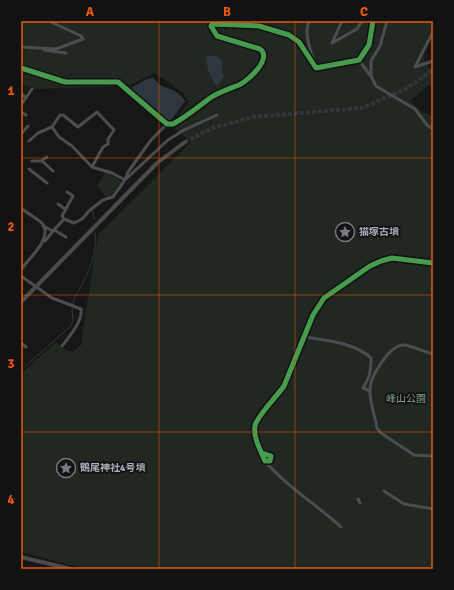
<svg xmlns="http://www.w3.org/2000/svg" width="454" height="590" font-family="Signika,'Noto Sans JP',sans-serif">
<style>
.green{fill:#212822}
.water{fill:#2e373d}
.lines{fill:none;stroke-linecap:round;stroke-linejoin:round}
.stream{stroke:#2e373d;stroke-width:1}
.secondary-tunnel{stroke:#343538;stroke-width:4;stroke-dasharray:4 2;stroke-linecap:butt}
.street{stroke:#4c4d50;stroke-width:3}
.secondary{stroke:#4b4b4e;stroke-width:4}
.cycleway-casing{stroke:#121213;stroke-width:8}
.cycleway{stroke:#469c4c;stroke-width:5}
.grid{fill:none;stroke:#e8590c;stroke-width:1;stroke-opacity:0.55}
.labels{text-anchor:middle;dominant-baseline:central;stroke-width:3.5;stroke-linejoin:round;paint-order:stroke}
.poi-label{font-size:10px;font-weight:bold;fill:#a9aeb8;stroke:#121213;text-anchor:start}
.park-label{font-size:10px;fill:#80a382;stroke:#121213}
.neatline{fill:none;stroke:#e8590c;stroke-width:1.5}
.grid-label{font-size:13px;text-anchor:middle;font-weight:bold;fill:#e8590c}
</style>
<rect width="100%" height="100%" fill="#171718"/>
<path class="green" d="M 21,21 L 433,21 L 433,35 L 429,39 L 423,57 L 433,73 L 433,82 L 410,101 L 421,111 L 433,116 L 433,569 L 86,569 L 21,552 L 21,374 L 56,342 L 65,350 L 73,352 L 82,344 L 82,335 L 98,235 L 191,142 L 171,125 L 189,102 L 182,92 L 155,73 L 128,86 L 36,89 L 21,84 Z
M 106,172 L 123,182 L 113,196 L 107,198 L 97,186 Z"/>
<path class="water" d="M 208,56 L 216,56 L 222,60 L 223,66 L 222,71 L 224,77 L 217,86 C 210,80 207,67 206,57 Z
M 154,78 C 161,91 177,86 185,101 L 169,123 L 129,89 L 147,79 Z"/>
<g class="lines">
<path class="stream" d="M 92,209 L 94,219
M 39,250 L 44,242
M 21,272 L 26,266
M 73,304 L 74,299 C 86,278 98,257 95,232
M 21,370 L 71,326 L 73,320 L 72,308"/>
<path class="secondary-tunnel" d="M 185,142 L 212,128 L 253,117 L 362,108 L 406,89 L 433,70"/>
<path class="street" d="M 310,21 C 302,30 312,58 318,68
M 342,21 L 332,43 L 357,29 L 362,21
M 387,21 L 380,46 L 371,61 L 371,76 L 376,86 L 415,109 L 427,125 L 433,129
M 433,32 L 415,67 L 433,61
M 21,47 L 56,49 L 83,39 L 81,36 L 49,21
M 44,50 L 66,53
M 359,60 L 370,75
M 21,68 L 65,82 L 118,82 L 167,124 L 173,124 C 186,117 198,107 210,98 C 219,92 229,89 239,85 C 248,81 273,58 260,49 L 217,36 L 211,26 L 212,24 L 259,26 L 289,35 L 299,42 L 316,68 L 359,60 L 369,45 L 373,21
M 21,93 L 26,98
M 21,105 L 32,89
M 21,112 L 26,115
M 52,127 L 59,137 L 72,146 L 92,167 L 112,173 L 125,180 L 128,172 L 151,140 L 167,124
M 21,134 L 28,126
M 29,141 L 38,133 L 52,127 L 60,115 L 63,115 L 78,127 L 97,112 L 114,130 L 108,139 L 108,144 L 103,147 L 92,167
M 32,161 L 42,161 L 53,171
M 41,161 L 47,157
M 29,169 L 47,183
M 126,179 L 168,140 L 184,130 L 217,115
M 58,204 L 65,209
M 21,208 C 27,213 36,218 42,223 C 54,236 29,259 21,269
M 64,219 L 62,216 L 73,196 L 67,192
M 43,226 L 53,231 L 64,219 L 74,223 L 82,219 L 90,210 L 103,200 L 113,197 L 125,180
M 54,230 L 66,237
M 43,240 L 45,241 L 53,231
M 21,276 L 52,298 L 81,309 C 83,321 69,337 62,346
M 305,337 C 325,340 356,343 371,358 C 371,370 370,378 363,388 L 370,391
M 21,343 L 26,347
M 433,354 C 424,352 413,346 404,345 C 390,344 371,376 370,388 C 369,401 375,416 377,428 L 381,433 L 414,455 L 433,456
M 262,453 L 271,456 L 270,461 L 265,461 C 261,451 253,438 255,426 C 256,417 278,395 284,386 L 313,315 L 324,298 L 370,266 L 381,261 L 392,258 L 433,263
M 265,461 C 287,487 316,504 341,527
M 384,491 L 404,504 L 433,509
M 433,498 L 433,502
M 358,499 L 360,503"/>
<path class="secondary" d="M 433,70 L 433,69
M 21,302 L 157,163 L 185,142
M 21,557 L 71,569"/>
<defs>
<path id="cycleway" d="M 21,68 L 65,82 L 118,82 L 167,124 L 173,124 C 186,117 198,107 210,98 C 219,92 229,89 239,85 C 248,81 273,58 260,49 L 217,36 L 211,26 L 212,24 L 259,26 L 289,35 L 299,42 L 316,68 L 359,60 L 369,45 L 373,21
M 262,453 L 271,456 L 270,461 L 265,461 C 261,451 253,438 255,426 C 256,417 278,395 284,386 L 313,315 L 324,298 L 370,266 L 381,261 L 392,258 L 433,263"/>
</defs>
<use href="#cycleway" class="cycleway-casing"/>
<use href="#cycleway" class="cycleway"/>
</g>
<path class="grid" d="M 159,21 L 159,569M 295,21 L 295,569M 21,158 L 433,158M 21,295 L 433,295M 21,432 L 433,432"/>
<defs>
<symbol id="sight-ring" viewBox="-11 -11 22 22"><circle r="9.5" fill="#121213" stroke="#767980" stroke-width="1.5"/><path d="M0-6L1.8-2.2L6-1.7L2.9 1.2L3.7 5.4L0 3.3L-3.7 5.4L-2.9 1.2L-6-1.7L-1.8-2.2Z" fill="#767980"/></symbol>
</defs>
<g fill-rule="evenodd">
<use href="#sight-ring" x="334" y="221" width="22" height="22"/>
<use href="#sight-ring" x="55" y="457" width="22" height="22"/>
</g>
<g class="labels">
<g class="poi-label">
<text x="359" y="232">猫塚古墳</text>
<text x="80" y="468">鶴尾神社4号墳</text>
</g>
<g class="park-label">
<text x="406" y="399">峰山公園</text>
</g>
</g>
<rect width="454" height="590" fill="none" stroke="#121213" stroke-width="44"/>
<rect x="22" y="22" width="410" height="546" class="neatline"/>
<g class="grid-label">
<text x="90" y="16">A</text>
<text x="227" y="16">B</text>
<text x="364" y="16">C</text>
<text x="11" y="95">1</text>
<text x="11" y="231">2</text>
<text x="11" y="368">3</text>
<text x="11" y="504">4</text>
</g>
</svg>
